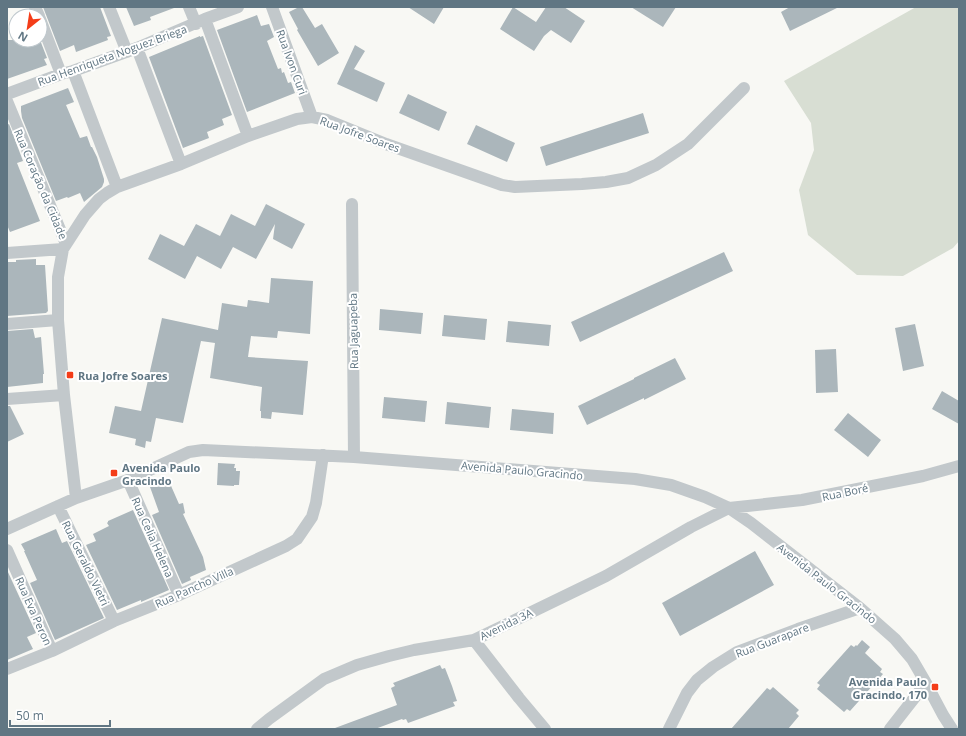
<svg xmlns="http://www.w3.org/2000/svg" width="966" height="736" font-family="'Open Sans',sans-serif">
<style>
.green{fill:#d8ded3}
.building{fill:#abb6bb}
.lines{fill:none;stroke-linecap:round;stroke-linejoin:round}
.minor{stroke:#c2c8cb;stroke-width:12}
.poi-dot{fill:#f43d19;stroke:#fff;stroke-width:1.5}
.labels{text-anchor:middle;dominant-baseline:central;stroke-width:4;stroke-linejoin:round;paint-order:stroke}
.street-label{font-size:11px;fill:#607683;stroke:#fff}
.poi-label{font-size:11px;font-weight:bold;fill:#607683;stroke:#fff;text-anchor:start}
</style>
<rect width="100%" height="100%" fill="#f8f8f4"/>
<path class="green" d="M 916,7 L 959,7 L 959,241 L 953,248 L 903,276 L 857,275 L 808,235 L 799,190 L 814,150 L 811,123 L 784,81 Z"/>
<path class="building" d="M 43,7 L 100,7 L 111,36 L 107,37 L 108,40 L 76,52 L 74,45 L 60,51 Z
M 126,7 L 174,7 L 174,8 L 150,17 L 151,20 L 134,26 Z
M 299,7 L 302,7 L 315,28 L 322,24 L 339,53 L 318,66 L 297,30 L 298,29 L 289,12 Z
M 408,7 L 444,7 L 434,24 Z
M 513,7 L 536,22 L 546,7 L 564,7 L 585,21 L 571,43 L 551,30 L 544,36 L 534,51 L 500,29 Z
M 631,7 L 676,7 L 663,27 Z
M 790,7 L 839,7 L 790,31 L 781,12 Z
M 257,15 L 261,26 L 269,24 L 274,37 L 267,41 L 278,69 L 281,68 L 282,73 L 284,72 L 288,83 L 291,82 L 295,93 L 247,112 L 217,30 Z
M 200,36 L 200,37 L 203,36 L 232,115 L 222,119 L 224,125 L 207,132 L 209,138 L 183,148 L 149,57 Z
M 7,40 L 40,40 L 47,58 L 44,59 L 47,65 L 7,79 Z
M 355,45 L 365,51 L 354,69 L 385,83 L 377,102 L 337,84 Z
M 68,88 L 74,102 L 66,105 L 80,138 L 87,136 L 91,147 L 92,147 L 97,157 L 104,179 L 104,182 L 102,187 L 84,202 L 80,193 L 68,198 L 67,197 L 56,201 L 22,118 L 21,111 L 21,106 Z
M 408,94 L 447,112 L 439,131 L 399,113 Z
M 643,113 L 649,133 L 546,166 L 540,147 Z
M 9,124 L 23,161 L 17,163 L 40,221 L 10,232 L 7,225 L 7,125 Z
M 476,125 L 515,143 L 507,162 L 467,144 Z
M 266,204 L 305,224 L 292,249 L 273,239 L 275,224 L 256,259 L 233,247 L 221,269 L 197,256 L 185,279 L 148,259 L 160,234 L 184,246 L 196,224 L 220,236 L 231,214 L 255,226 Z
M 724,252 L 733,271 L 580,342 L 571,322 Z
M 36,259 L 36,265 L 45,265 L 48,311 L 46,313 L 7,316 L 7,262 L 16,262 L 16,260 Z
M 271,278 L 313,281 L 310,334 L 278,331 L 277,338 L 251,336 L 248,357 L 308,361 L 303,415 L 272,412 L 271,419 L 261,418 L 261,411 L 260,411 L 262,387 L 210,378 L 215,343 L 201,341 L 183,423 L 156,418 L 151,442 L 146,441 L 145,448 L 135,445 L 136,439 L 109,433 L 115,406 L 141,411 L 162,318 L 218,330 L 222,303 L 247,307 L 248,300 L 269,303 Z
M 380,309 L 423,313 L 421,334 L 379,330 Z
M 444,315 L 487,319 L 485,340 L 442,336 Z
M 508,321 L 551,325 L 549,346 L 506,342 Z
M 915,324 L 924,366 L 903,371 L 895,328 Z
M 33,329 L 35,338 L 41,337 L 44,374 L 43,374 L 43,383 L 7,387 L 7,331 Z
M 836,349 L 838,392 L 816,393 L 815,350 Z
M 675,358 L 686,379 L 644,400 L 644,398 L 587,425 L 578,406 L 634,379 L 634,378 Z
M 942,391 L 959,401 L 959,424 L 932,409 Z
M 384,397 L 427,401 L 425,422 L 382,418 Z
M 447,402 L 491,407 L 489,428 L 445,424 Z
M 7,406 L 10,406 L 24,434 L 7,442 Z
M 512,409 L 554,413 L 553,434 L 510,430 Z
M 848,413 L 881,440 L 868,457 L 834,430 Z
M 218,463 L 235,464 L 234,468 L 236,468 L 236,471 L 240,471 L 239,485 L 234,485 L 234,486 L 217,485 Z
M 168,479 L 179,504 L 183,503 L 185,513 L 183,514 L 203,557 L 206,570 L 190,577 L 191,580 L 182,584 L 152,515 L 159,512 L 150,487 Z
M 133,510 L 169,590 L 141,602 L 141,600 L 117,610 L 86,545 L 96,541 L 93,534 L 109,526 L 107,523 L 108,522 L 108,521 Z
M 56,529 L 62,543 L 67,541 L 104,618 L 55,640 L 30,583 L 37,580 L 24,551 L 25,551 L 21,544 Z
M 755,551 L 774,585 L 680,636 L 662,603 Z
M 7,570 L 36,633 L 27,637 L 33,649 L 7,660 Z
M 862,640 L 870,647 L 865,653 L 882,669 L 880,672 L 883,674 L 850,711 L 847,709 L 844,712 L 817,689 L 820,685 L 817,683 L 851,645 L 854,647 L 856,645 L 857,646 Z
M 440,665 L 442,669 L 445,668 L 452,686 L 457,701 L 453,702 L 455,706 L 408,723 L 406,719 L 403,720 L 402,719 L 375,729 L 335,729 L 335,728 L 397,705 L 391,688 L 395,686 L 393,683 Z
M 773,687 L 799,710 L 796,713 L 799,716 L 788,729 L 731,729 L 767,688 L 770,690 Z"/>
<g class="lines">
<path class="minor" d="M 35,7 L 39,16
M 109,7 L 127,52
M 189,7 L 196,24
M 272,7 L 312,117
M 40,19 L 61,74
M 205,19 L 248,136
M 137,48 L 181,164
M 73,71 L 117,187
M 7,94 L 61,74 L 73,71 L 137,48 L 205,19 L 238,7
M 7,101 L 66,244
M 352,204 L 354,457
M 7,253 L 63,249
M 7,324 L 58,320
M 7,399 L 64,395
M 128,480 L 179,595
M 76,498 L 64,395 L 58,320 L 58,277 L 63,249 L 85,215 L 99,199 L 107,193 L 117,187 L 181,164 L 248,136 L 297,119 L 312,117 L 327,120 L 386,144 L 502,185 L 515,187 L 582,184 L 606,182 L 628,178 L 656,165 L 688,144 L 744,88
M 58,506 L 114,621
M 7,529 L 76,498 L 128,480 L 189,452 L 203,450 L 354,457 L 635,479 L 671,485 L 705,497 L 729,508 L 751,523 L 860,608 L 895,639 L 912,659 L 926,683 L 943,715 L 952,729
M 7,550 L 52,651
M 474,640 L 519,698 L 545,729
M 7,669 L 52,651 L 114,621 L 179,595 L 286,546 L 297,539 L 312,517 L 316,503 L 323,455
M 257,729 L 269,719 L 324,679 L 357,665 L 389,656 L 414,650 L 474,640 L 606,576 L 691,527 L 729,508 L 802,500 L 923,476 L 959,466
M 669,729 L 687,693 L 697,680 L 713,667 L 737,652 L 798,629 L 860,608
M 890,729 L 926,683"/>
</g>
<g class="poi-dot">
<rect x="66" y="371" width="8" height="8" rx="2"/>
<rect x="110" y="469" width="8" height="8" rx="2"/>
<rect x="931" y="683" width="8" height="8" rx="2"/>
</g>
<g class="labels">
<g class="street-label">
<text transform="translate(112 55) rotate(-20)">Rua Henriqueta Noguez Briega</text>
<text transform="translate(292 62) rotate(70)">Rua Ivon Curi</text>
<text transform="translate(360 134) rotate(20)">Rua Jofre Soares</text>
<text transform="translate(41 184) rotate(67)">Rua Coração da Cidade</text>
<text transform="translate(353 331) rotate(-91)">Rua Jaguapeba</text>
<text transform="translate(522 470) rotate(5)">Avenida Paulo Gracindo</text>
<text transform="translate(845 492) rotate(-12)">Rua Boré</text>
<text transform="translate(153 537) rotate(66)">Rua Celia Helena</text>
<text transform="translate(86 563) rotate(64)">Rua Geraldo Vietri</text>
<text transform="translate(827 583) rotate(38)">Avenida Paulo Gracindo</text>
<text transform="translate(194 587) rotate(-24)">Rua Pancho Villa</text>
<text transform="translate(34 611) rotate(66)">Rua Eva Peron</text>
<text transform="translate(506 624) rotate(-26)">Avenida 3A</text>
<text transform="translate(772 640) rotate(-21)">Rua Guarapare</text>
</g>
<g class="poi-label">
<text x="78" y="375">Rua Jofre Soares</text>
<text x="122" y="467">Avenida Paulo<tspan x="122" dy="13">Gracindo</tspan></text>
<text x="927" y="681" text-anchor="end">Avenida Paulo<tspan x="927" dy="13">Gracindo, 170</tspan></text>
</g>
</g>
<rect width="966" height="736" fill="none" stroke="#607683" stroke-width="16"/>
<g transform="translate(28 28) rotate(210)"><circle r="19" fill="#ffffff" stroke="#bfc8cd"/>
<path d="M0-3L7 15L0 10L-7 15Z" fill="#f43d19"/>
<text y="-6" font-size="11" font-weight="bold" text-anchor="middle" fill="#607683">N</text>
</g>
<path d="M10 720v6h100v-6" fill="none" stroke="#607683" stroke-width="2"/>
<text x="16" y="720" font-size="12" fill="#607683" stroke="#ffffff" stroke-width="3" paint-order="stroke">50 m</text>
</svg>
